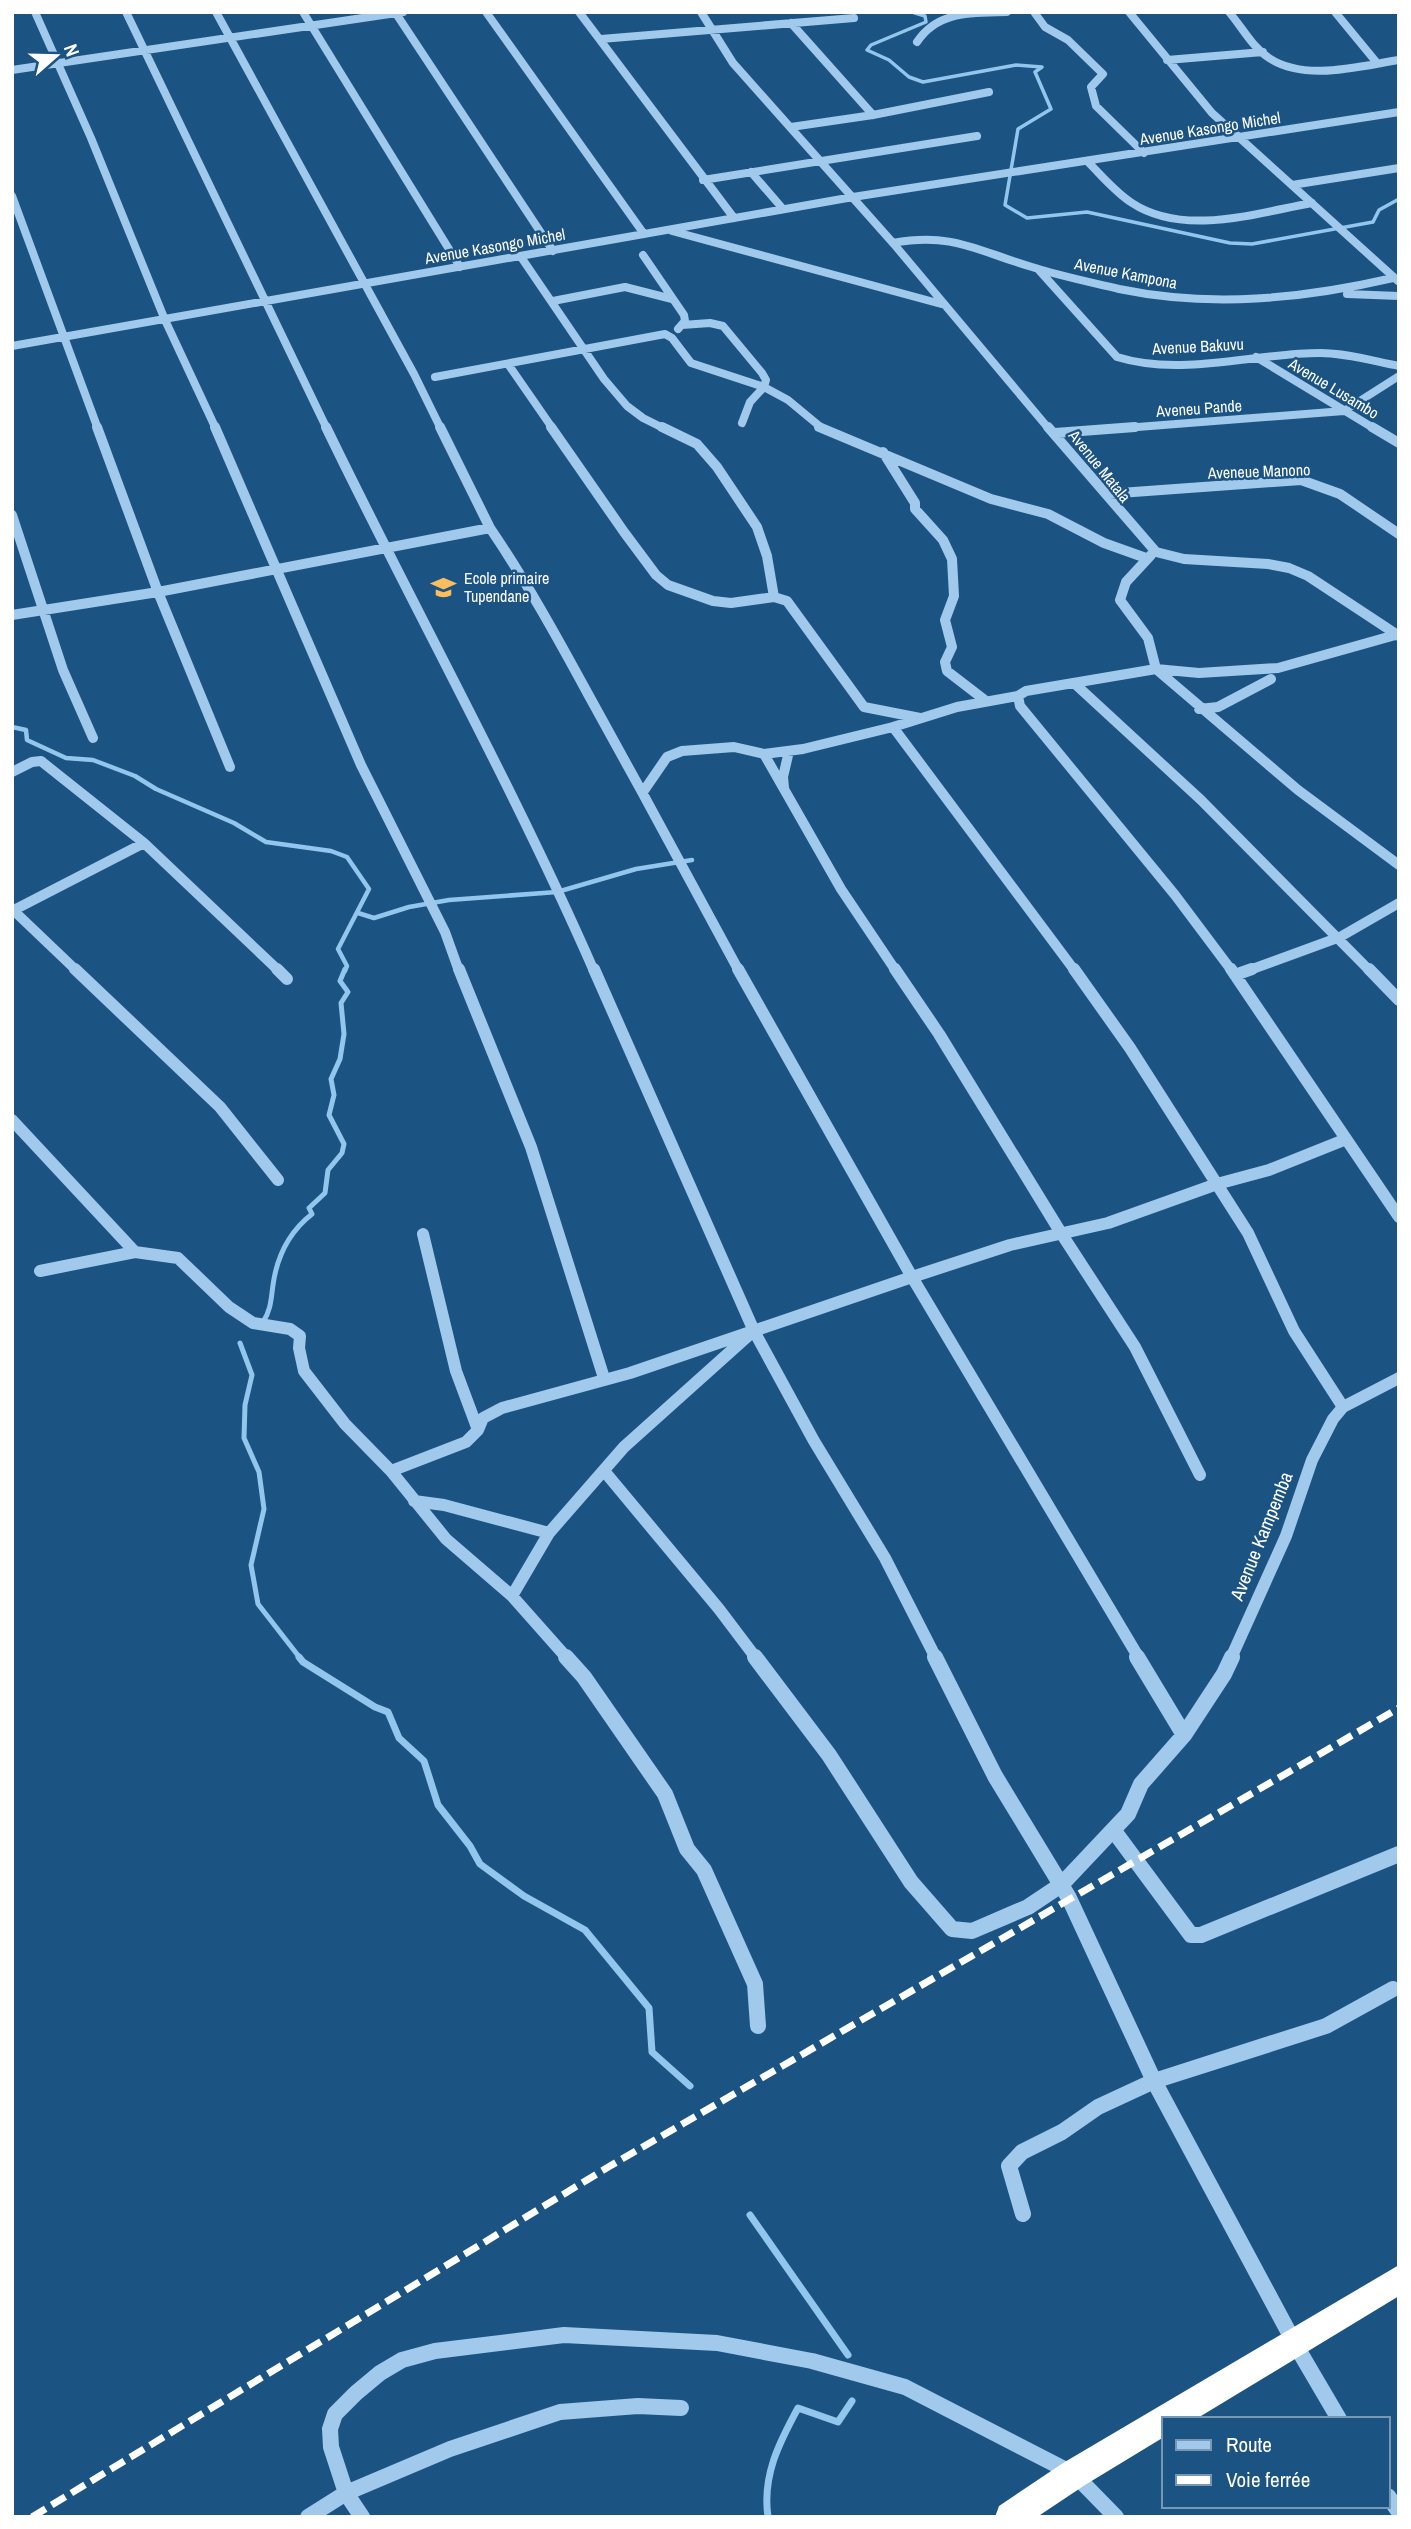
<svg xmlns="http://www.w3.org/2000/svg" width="1411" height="2529" font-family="'Archivo Narrow',sans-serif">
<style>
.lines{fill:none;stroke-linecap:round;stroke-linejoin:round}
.stream-far3{stroke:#93c6ed;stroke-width:3.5}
.stream-far2{stroke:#93c6ed;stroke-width:4.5}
.stream-far1{stroke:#93c6ed;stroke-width:5}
.stream{stroke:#93c6ed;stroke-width:7}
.minor-far3{stroke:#a0c9eb;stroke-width:8}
.minor-far2{stroke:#a0c9eb;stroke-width:10}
.minor-far1{stroke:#a0c9eb;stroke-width:12}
.minor{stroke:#a0c9eb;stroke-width:16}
.highway{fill:#fff;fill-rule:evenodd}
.rail{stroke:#fff;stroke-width:7;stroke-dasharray:16 7;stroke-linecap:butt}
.labels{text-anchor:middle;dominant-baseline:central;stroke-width:5;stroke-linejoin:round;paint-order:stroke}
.far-street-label{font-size:16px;fill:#fff;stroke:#1b5383}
.far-poi-label{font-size:16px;fill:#fff;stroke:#1b5383;text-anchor:start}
.street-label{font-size:19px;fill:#fff;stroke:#1b5383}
</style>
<rect width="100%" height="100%" fill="#1b5383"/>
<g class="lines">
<path class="stream-far3" d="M 912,12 L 925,16 L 926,22 L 871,45 L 867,50 L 889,60 L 909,77 L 923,82 L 1016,65 L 1042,67 L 1035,72 L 1051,109 L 1018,129 L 1005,205 L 1027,218 L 1087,212 L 1230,243 L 1252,244 L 1373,222 L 1379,210 L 1399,199"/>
<path class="stream-far2" d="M 12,727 L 26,730 L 27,740 L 66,758 L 93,760 L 135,776 L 156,789 L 234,823 L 266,842 L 331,851 L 347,857 L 369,889 L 338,949 L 347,966 L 345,971
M 358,913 L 374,918 L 409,907 L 449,900 L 557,892 L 636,869 L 692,860"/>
<path class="stream-far1" d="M 263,1322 C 271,1310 271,1299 273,1285 C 277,1256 289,1232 312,1214 L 309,1208 L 325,1193 L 328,1170 L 342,1153 L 344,1144 L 329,1115 L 334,1095 L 331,1079 L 340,1059 L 344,1034 L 341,1003 L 348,992 L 340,981 L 345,969
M 240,1343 L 252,1375 L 245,1405 L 244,1438 L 259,1472 L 264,1509 L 251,1565 L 258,1604 L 300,1658"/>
<path class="stream" d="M 299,1657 L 303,1662 L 375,1707 L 388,1712 L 399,1738 L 424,1761 L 438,1805 L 470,1846 L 480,1864 L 524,1896 L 585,1930 L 649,2008 L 652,2052 L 690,2086
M 750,2215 L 848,2355
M 768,2517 C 762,2476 779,2443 798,2408 L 838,2422 L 852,2401"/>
<path class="minor-far3" d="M 35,12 L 91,138 L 165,320 L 216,429
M 126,12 L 327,429
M 216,12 L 414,374 L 441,429
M 303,12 L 460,267
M 395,12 L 553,251
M 486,12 L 644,234
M 579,12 L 734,218
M 701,12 L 733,63 L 893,243 L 1049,429
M 1034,12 L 1045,27 L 1068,40 L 1103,74 L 1091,87 L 1096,106 L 1144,153
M 1129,12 L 1212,113 L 1398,281
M 1229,12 C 1242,27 1252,47 1269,58 C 1305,82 1360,66 1399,60
M 1335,12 L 1377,63
M 791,23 L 873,115
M 601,39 L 854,18
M 917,42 C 938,10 973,13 1007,12
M 1167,60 L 1263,52
M 12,70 L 403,12
M 791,127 L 873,115 L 989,92
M 1088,162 C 1102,176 1115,192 1132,203 C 1184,237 1256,213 1312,203
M 751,172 L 783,209
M 703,180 L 977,136
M 1292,185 L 1399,168
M 12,196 L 98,429
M 672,231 L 945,305
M 893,243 C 953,232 977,251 1032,267 C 1060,276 1090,282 1119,289 C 1211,308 1302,299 1393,278
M 643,255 L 684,315 L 685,321 L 678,329
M 521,257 L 604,379 L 627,406 L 643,418 L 665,429
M 1038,269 L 1117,357 C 1181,377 1254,353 1320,353 C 1346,353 1373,361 1399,366
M 1347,294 L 1399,296
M 553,301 L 625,287 L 672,299
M 682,325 L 710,323 L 723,326 L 762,373 L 766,380 L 764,387 L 750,402 L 742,423
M 12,346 L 853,197 L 1399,112
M 1256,357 L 1375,429
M 508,364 L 553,429
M 435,377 L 665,334 L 672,338 L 691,363 L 764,387 L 788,400 L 823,429
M 1112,429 L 1344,411 L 1399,376"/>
<path class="minor-far2" d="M 97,427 L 158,592 L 230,767
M 215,427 L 361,765 L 445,932 L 459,971
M 326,427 C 414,609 513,786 594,971
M 440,427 L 490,528
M 551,427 L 624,532 L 656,575 L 668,585 L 713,601 L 731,603 L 774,597 L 787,601 L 864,707 L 920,718
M 662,427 L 697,444 L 717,467 L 757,527 L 767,556 L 774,597
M 819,427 L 991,499 L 1048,514 L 1104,543 L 1146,558
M 1048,427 L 1156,552 L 1184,559 L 1268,564 L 1289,568 L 1308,576 L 1399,636
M 1372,427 L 1399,443
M 1055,433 L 1135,427
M 883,452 L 915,503 L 915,509 L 943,540 L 952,559 L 954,596 L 945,620 L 952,647 L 945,662 L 947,671 L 986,701
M 1106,494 L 1301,480 L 1340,494 L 1399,534
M 12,515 L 63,670 L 93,738
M 1151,555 L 1126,582 L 1120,600 L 1148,638 L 1156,669 L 1298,790 L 1399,865
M 12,615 L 158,592 L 490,528 C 526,581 557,637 588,694 C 639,786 689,878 739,971
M 1074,683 L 1201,800 L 1370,971
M 1199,709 L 1218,707 L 1271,679
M 893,727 L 1075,971
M 764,754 L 841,889 L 896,971
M 12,772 L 32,762 L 41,761 L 144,843 L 279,971
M 784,788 L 783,777 L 789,751
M 643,792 L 667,757 L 682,751 L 734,747 L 764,754 L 803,749 L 893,727 L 957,707 L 1018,696
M 12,909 L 77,971
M 12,911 L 144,843
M 1232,971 L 1175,895 L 1020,706 L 1018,696 L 1026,691 L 1156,669 L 1199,673 L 1278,668 L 1399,634
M 1247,971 L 1340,937 L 1399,903"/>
<path class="minor-far1" d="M 75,969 L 220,1107 L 278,1180
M 277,969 L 287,979
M 459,969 L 531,1147 L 604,1378
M 594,969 L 754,1331 L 814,1441 L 885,1558 L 936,1658
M 738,969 L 912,1277 L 1010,1245 L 1108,1223 L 1217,1184 L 1269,1170 L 1344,1140
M 895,969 L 939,1034 L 1061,1233 L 1135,1347 L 1200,1475
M 1074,969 L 1130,1048 L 1248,1233 L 1294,1331 L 1343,1407
M 1231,969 L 1399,1217
M 1369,969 L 1399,1000
M 1235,975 L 1252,969
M 12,1120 L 135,1252 L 178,1258 L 229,1307 L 253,1323 L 290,1329 L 300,1336 L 299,1348 L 304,1371 L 345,1424 L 391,1471 L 446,1539 L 512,1596 L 567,1658
M 423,1234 L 456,1371 L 478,1430
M 40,1271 L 135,1252
M 391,1471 L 466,1442 L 478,1430 L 483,1418 L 502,1408 L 630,1373 L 912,1277 L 1139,1658
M 605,1472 L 719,1609 L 756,1658
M 414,1501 L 444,1505 L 549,1533
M 512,1596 L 549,1533 L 624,1447 L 750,1334
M 1231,1658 L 1286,1536 L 1312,1460 L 1333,1419 L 1343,1407 L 1399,1378"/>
<path class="minor" d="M 566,1657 L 584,1677 L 665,1794 L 687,1849 L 704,1870 L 755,1984 L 758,2026
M 755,1657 L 829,1755 L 911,1882 L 952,1929 L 972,1931 L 1028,1907 L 1061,1885 L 1128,1814 L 1141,1784 L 1184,1735 L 1224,1674 L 1232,1657
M 935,1657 L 995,1776 L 1069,1898 L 1154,2081 L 1295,2344 L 1339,2419
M 1137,1657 L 1184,1735
M 1114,1831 L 1191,1935 L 1201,1935 L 1399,1854
M 1023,2214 L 1009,2166 L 1022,2152 L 1062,2132 L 1098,2107 L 1154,2081 L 1326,2026 L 1393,1989
M 1388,2496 L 1399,2512
M 308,2517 L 346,2493 L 450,2449 L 560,2412 L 638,2406 L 681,2408
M 362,2517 L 346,2493 L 331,2447 L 330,2429 L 335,2414 L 356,2393 L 380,2373 L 402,2360 L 435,2351 L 564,2335 L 717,2343 L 812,2361 L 905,2387 L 1074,2474 L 1116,2517"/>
<path class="highway" d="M 1399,2265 L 1399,2296 L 1196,2419 L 1164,2419 L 1164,2437 L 1085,2485 L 1037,2517 L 995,2517 L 999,2506 L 1063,2463 Z"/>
<path class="rail" d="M 32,2517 L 610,2166 L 1399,1708"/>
</g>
<defs>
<symbol id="school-bare" viewBox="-9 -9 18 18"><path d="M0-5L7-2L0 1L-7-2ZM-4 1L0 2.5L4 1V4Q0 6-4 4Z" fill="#fcbe5c" stroke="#1b5383" stroke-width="2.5" paint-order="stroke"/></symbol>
</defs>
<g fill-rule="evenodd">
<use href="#school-bare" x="426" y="570" width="35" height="35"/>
</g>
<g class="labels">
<g class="far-street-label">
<text transform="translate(1210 128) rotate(-9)">Avenue Kasongo Michel</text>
<text transform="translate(495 246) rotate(-10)">Avenue Kasongo Michel</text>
<text transform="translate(1126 273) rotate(11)">Avenue Kampona</text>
<text transform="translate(1198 346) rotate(-3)">Avenue Bakuvu</text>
<text transform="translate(1334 388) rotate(31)">Avenue Lusambo</text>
<text transform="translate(1199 408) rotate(-4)">Aveneu Pande</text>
<text transform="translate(1100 466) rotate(51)">Avenue Matala</text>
<text transform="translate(1259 471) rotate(-2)">Aveneue Manono</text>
</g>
<g class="far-poi-label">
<text x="464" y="578">Ecole primaire<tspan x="464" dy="18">Tupendane</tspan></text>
</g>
<g class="street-label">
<text transform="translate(1261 1536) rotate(-68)">Avenue Kampemba</text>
</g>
</g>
<rect width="1411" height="2529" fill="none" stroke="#ffffff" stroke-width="28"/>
<rect x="1162" y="2417" width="228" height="91" fill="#1b5383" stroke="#7698b5" stroke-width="2"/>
<rect x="1176" y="2440" width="35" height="10" fill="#a0c9eb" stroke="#7698b5" stroke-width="2"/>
<text x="1226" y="2452" font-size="21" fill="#ffffff">Route</text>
<rect x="1176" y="2475" width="35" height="10" fill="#ffffff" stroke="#7698b5" stroke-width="2"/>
<text x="1226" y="2487" font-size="21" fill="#ffffff">Voie ferrée</text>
<g transform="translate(56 56) rotate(70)" stroke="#1b5383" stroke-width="5" paint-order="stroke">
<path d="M0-5L12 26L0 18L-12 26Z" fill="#ffffff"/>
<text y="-10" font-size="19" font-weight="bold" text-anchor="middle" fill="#ffffff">N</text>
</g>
</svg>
